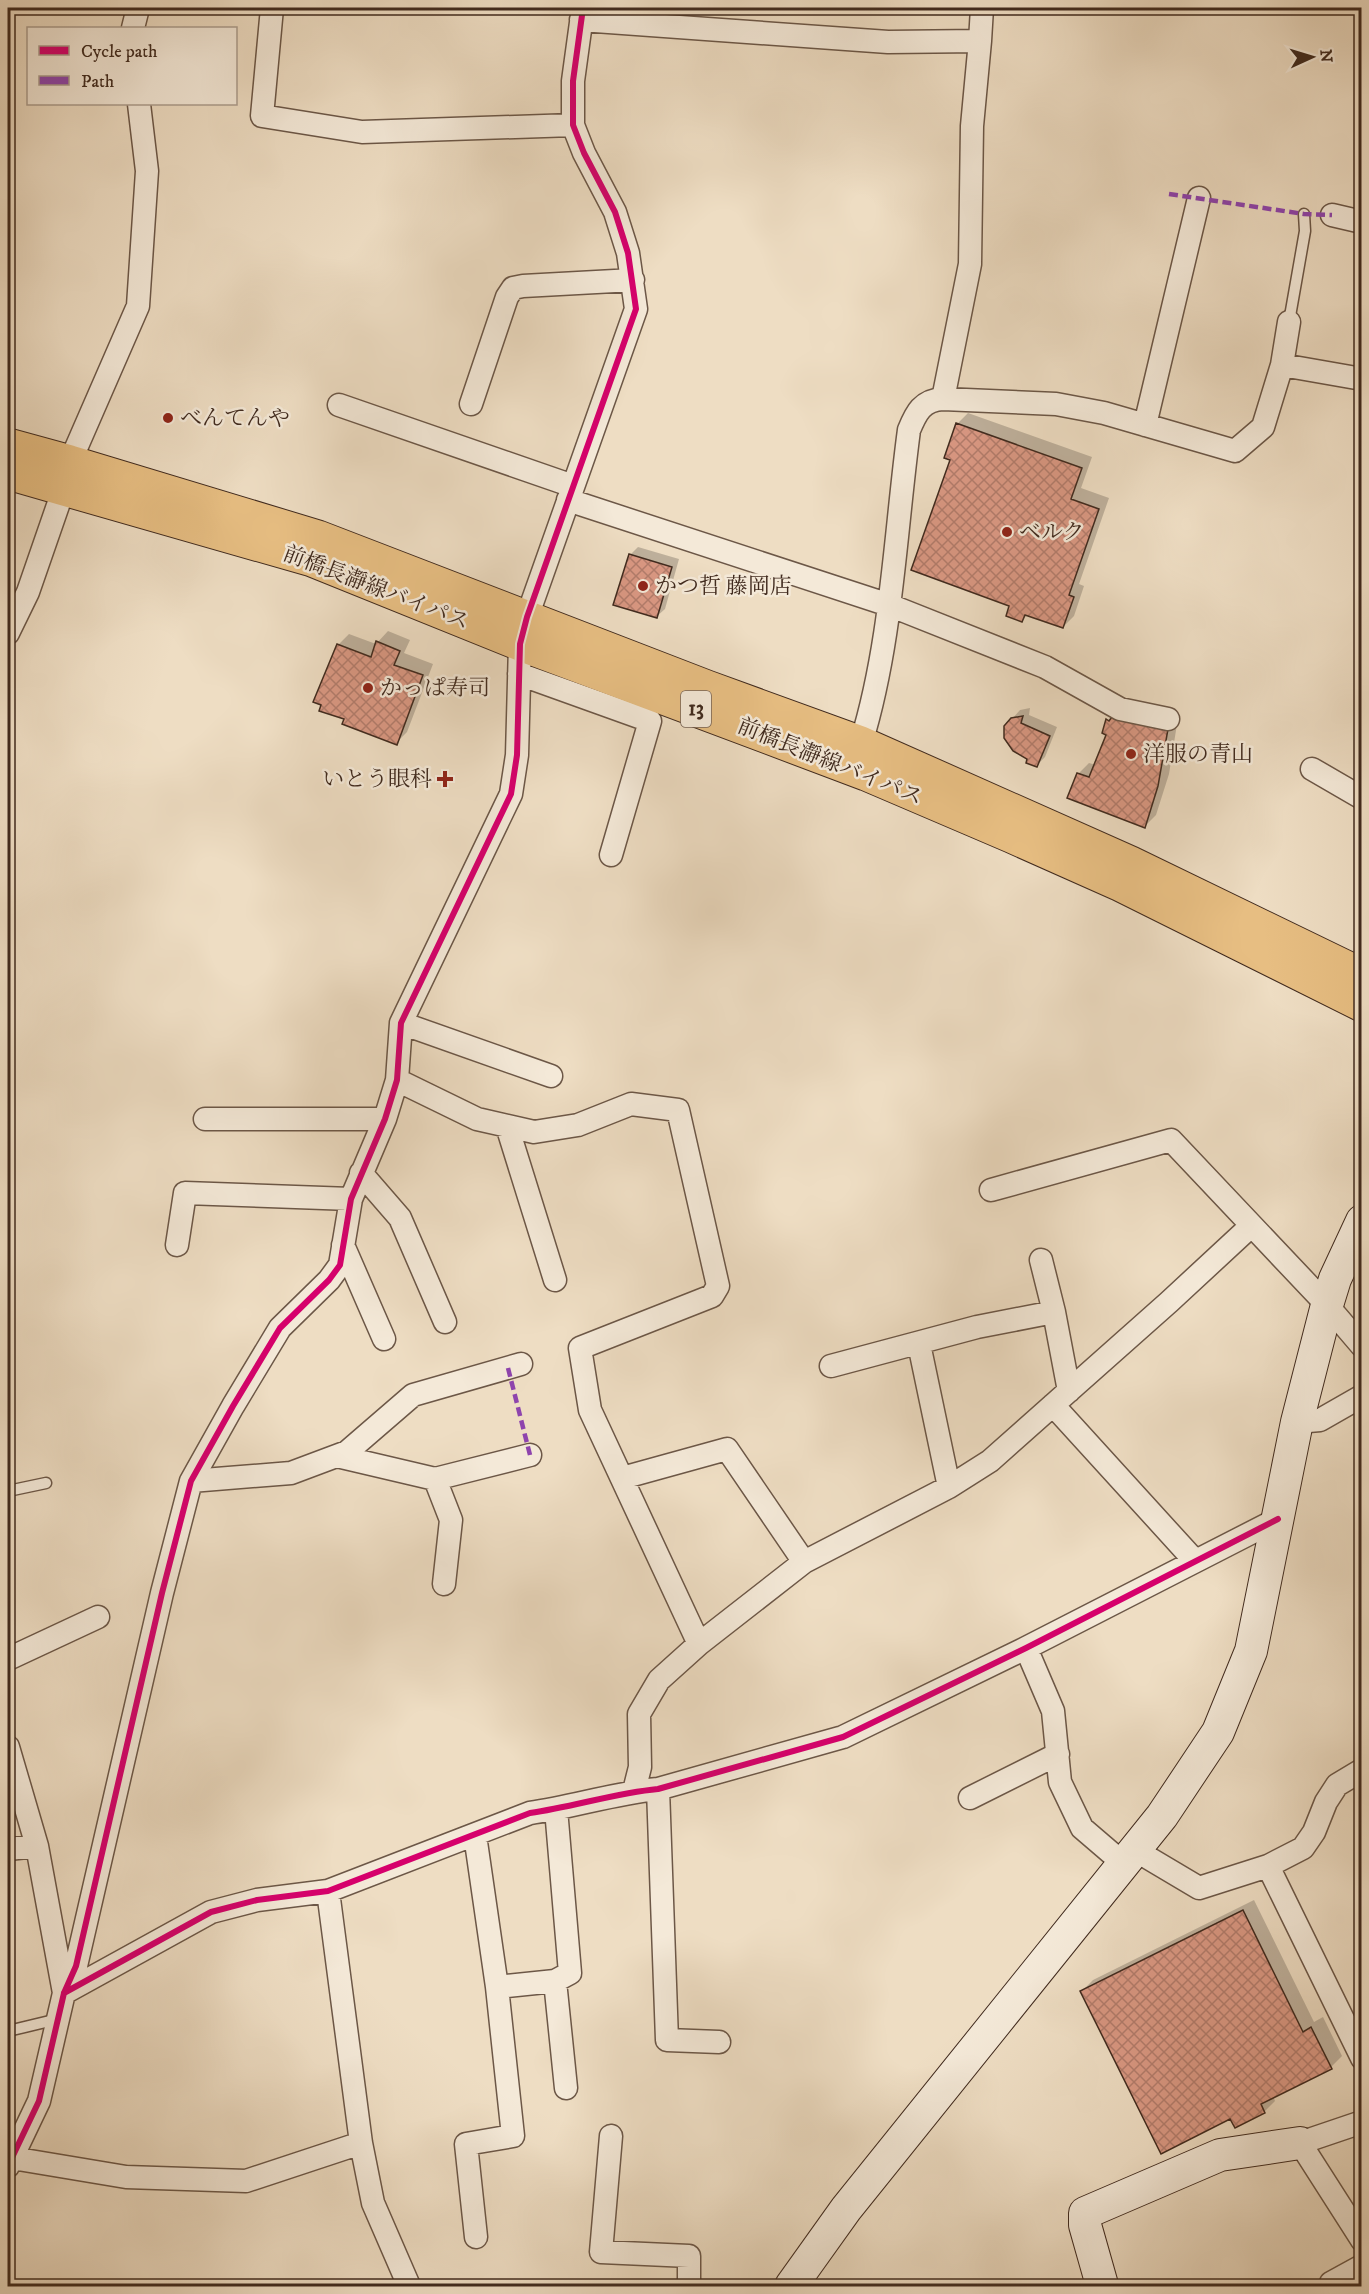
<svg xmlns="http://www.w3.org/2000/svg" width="1369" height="2294" font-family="'IM FELL DW Pica','Noto Serif JP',serif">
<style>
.shadow{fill:#0003}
.building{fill:url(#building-cross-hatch);stroke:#402a1e;stroke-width:1.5}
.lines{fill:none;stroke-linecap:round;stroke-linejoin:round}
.lane-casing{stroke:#6c5747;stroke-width:13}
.street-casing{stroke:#6c5747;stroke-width:25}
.secondary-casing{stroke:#402a1e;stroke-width:34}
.primary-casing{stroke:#402a1e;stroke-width:35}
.lane{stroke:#f4e9d8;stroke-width:10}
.street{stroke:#f4e9d8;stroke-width:22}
.secondary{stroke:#f4e9d8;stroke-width:32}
.primary{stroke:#e7be82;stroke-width:33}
.quiet{stroke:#8e44ad;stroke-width:4.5;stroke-dasharray:9 4.5;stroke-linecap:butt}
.cycleway-casing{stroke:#f4e9d8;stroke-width:10}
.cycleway{stroke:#d6006c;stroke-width:6}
.poi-dot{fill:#8f2418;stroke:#f4e9d8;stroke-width:2}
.labels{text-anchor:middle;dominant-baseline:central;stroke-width:5;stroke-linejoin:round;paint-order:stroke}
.shield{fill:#f4e9d8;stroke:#766356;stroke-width:1.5}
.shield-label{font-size:21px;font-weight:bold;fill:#402a1e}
.poi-label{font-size:22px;fill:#402a1e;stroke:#f4e9d8;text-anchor:start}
.street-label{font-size:22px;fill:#402a1e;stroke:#f4e9d8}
</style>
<defs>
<pattern id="building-cross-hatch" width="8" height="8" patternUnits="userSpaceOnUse" patternTransform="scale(1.5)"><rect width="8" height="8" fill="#da9883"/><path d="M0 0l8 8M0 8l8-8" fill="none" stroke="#b27c6b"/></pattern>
</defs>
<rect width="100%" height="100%" fill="#eeddc3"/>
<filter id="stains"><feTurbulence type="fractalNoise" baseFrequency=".00333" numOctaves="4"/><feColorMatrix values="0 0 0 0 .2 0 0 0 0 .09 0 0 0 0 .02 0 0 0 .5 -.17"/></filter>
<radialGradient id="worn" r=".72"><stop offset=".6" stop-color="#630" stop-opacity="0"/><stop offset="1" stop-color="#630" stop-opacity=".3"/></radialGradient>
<path class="shadow" d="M 968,413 L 1092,457 L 1081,488 L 1109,498 L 1079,584 L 1084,586 L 1074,616 L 1063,627 L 1028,614 L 1022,620 L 1011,605 L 952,459 L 957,424 Z
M 638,547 L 679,559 L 665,609 L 656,617 L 630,555 Z
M 388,631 L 410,640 L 404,653 L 433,664 L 407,732 L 396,743 L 345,718 L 338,645 L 349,634 L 376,644 Z
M 1030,708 L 1029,715 L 1057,727 L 1045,757 L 1037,765 L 1029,758 L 1012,719 L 1020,710 Z
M 1119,709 L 1178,718 L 1169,774 L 1156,815 L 1145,826 L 1078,774 L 1089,763 L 1096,765 L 1108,734 L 1104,732 L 1108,720 Z
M 1254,1900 L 1314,2022 L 1323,2017 L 1342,2056 L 1331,2067 L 1273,2096 L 1275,2101 L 1264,2112 L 1231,2117 L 1082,1991 L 1093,1980 Z"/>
<path class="building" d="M 956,423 L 1082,468 L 1071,499 L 1099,509 L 1069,595 L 1074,597 L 1063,628 L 1025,615 L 1022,622 L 1006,616 L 1009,606 L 911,570 L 950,460 L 944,458 Z
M 629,554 L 672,567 L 657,618 L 613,605 Z
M 376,641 L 400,651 L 394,665 L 423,675 L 397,745 L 342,724 L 344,719 L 319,711 L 321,705 L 313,702 L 337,644 L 371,657 Z
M 1023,716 L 1021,723 L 1050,736 L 1037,767 L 1026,763 L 1027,759 L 1013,751 L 1004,738 L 1004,726 L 1011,718 Z
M 1112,717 L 1168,729 L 1158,786 L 1145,828 L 1067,798 L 1077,773 L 1089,777 L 1106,735 L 1102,733 L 1106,719 L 1109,721 Z
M 1243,1910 L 1303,2032 L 1311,2027 L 1332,2069 L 1261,2104 L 1265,2113 L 1235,2128 L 1230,2119 L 1161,2154 L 1080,1991 Z"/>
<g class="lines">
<defs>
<path id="lane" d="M 1289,322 L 1305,231 L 1304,214
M 8,1491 L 46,1483
M 8,2031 L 58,2019"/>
<path id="street" d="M 272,8 L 262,116 L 362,132 L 573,125
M 581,20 L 888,42 L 980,41 L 982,8
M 133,28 L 138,8
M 1332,215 L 1362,222
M 1282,365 L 1289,322
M 943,399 L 970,264 L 972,126 L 980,41
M 471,404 L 507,297 L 513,288 L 523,286 L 633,280
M 339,405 L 573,486
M 1145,425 L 1199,198
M 70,462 L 138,306 L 147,171 L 139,104
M 568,500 L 889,605 L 1045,667 L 1120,709 L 1168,719
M 8,633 L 28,592 L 64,488
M 519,674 L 650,721 L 611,855
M 861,743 C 892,642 895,534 909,430 C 916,413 922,400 943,399 L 1056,404 L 1104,413 L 1235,451 L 1263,427 L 1282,365 L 1362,379
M 1312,769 L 1362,798
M 401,1023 L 551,1076
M 397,1080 L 477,1119 L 534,1132 L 578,1125 L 631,1104 L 678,1110 L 718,1286 L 712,1296 L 580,1348 L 590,1410 L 699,1644
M 205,1119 L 385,1119
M 507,1126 L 555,1280
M 361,1173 L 400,1218 L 445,1322
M 991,1190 L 1171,1140 L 1327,1305 L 1362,1346
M 177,1245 L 185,1193 L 351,1199
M 343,1245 L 384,1339
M 1041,1260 L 1054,1312 L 1069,1391
M 919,1344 L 949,1487
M 831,1366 L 977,1327 L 1054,1312
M 1053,1405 L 1195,1561
M 1297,1422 L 1320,1420 L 1362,1396
M 337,1456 L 435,1479 L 530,1455
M 622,1478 L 727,1449 L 804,1562
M 435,1479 L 451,1520 L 444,1584
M 191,1481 L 291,1473 L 347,1452 L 413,1395 L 521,1364
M 1026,1648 L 1053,1711 L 1060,1782 L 1082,1828 L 1124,1864
M 8,1659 L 98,1617
M 8,1747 L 37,1846 L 64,1993
M 658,1789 L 667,2040 L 719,2042
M 634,1791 L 640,1767 L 639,1714 L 659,1680 L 699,1644 L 804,1562 L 949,1487 L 990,1461 L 1169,1302 L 1251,1226
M 970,1798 L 1058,1754
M 475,1835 L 497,1987 L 513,2136 L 466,2144 L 476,2237
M 8,1849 L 37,1846
M 1135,1850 L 1199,1888 L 1268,1866 L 1362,2058
M 1268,1866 L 1303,1848 L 1314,1832 L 1326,1802 L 1337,1785 L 1362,1770
M 328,1891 L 361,2143 L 373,2203 L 409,2286
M 555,1981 L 566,2088
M 497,1987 L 555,1981 L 570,1973 L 556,1809
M 64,1993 L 211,1912 L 257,1900 L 328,1891 L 530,1813 C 573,1807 615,1793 658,1789 L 843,1737 L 1026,1648 L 1278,1519
M 1362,2122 L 1300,2143 L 1362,2240
M 611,2136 L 601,2252 L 689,2256 L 689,2286
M 12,2158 L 126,2177 L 246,2181 L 361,2143
M 8,2166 L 39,2101 L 64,1993 L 76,1966 L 162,1593 L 191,1481 L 233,1406 L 280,1328 L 329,1280 L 340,1265 L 351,1199 L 385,1119 L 397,1080 L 401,1023 L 511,794 L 517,755 L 520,644 L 527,617 L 636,309 L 628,253 L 615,212 L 584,153 L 573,125 L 573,81 L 583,8
M 1333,2286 L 1331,2283 L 1362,2266"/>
<path id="secondary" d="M 791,2286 L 846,2209 L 1162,1816 L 1218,1732 L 1251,1651 L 1297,1422 L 1327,1305 L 1335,1279 L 1362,1221
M 1101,2286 L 1102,2285 L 1085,2225 L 1085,2213 L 1220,2155 L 1300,2143"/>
<path id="primary" d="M 8,445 L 70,462 L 318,537 L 707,687 L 861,743 L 1131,863 L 1362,975
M 8,473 L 312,560 L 520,644 L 866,774 L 1011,836 L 1121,885 L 1362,1005"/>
</defs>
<use href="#lane" class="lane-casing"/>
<use href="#street" class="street-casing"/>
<use href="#secondary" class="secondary-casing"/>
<use href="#primary" class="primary-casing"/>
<use href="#lane" class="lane"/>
<use href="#street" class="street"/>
<use href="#secondary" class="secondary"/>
<use href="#primary" class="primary"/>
<path class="quiet" d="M 1169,194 L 1304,214 L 1332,215
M 508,1368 L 530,1455"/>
<defs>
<path id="cycleway" d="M 64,1993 L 211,1912 L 257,1900 L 328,1891 L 530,1813 C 573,1807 615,1793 658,1789 L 843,1737 L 1026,1648 L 1278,1519
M 8,2166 L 39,2101 L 64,1993 L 76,1966 L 162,1593 L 191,1481 L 233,1406 L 280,1328 L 329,1280 L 340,1265 L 351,1199 L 385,1119 L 397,1080 L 401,1023 L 511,794 L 517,755 L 520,644 L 527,617 L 636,309 L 628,253 L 615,212 L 584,153 L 573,125 L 573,81 L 583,8"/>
</defs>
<use href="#cycleway" class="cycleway-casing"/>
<use href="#cycleway" class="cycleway"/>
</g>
<g class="poi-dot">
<circle cx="168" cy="418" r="6"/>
<circle cx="1007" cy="532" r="6"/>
<circle cx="643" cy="586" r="6"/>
<circle cx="368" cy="688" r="6"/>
<circle cx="1131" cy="754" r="6"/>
<path d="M442 770h6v6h6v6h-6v6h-6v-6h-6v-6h6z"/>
</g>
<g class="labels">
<rect class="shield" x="681" y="691" width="30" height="36" rx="4.5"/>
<g class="shield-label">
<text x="696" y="709">13</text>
</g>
<g class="poi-label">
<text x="180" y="418">べんてんや</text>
<text x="1019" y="532">ベルク</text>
<text x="655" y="586">かつ哲 藤岡店</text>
<text x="380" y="688">かっぱ寿司</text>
<text x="1143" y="754">洋服の青山</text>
<text x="432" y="779" text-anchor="end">いとう眼科</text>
</g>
<g class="street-label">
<text transform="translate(376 588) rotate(21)">前橋長瀞線バイパス</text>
<text transform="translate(830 762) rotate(22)">前橋長瀞線バイパス</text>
</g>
</g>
<rect width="1369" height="2294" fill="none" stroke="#eeddc3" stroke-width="30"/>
<rect x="9" y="9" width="1351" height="2276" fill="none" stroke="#402a1e" stroke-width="3"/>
<rect x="15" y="15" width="1339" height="2264" fill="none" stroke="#402a1e" stroke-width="1.5"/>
<rect x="27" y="27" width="210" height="78" fill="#f4e9d8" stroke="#ac9d8e" stroke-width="1.5"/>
<rect x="39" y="46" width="30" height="9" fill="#d6006c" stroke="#ac9d8e" stroke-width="1.5"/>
<text x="81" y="57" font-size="18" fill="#402a1e">Cycle path</text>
<rect x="39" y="76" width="30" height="9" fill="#8e44ad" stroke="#ac9d8e" stroke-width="1.5"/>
<text x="81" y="87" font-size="18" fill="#402a1e">Path</text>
<g transform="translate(1312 57) rotate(86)" stroke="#f4e9d8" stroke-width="4.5" paint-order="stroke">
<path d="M0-4.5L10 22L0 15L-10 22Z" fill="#402a1e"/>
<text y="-9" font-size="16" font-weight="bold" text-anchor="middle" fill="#402a1e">N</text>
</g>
<rect width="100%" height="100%" filter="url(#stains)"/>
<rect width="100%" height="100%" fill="url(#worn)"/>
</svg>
